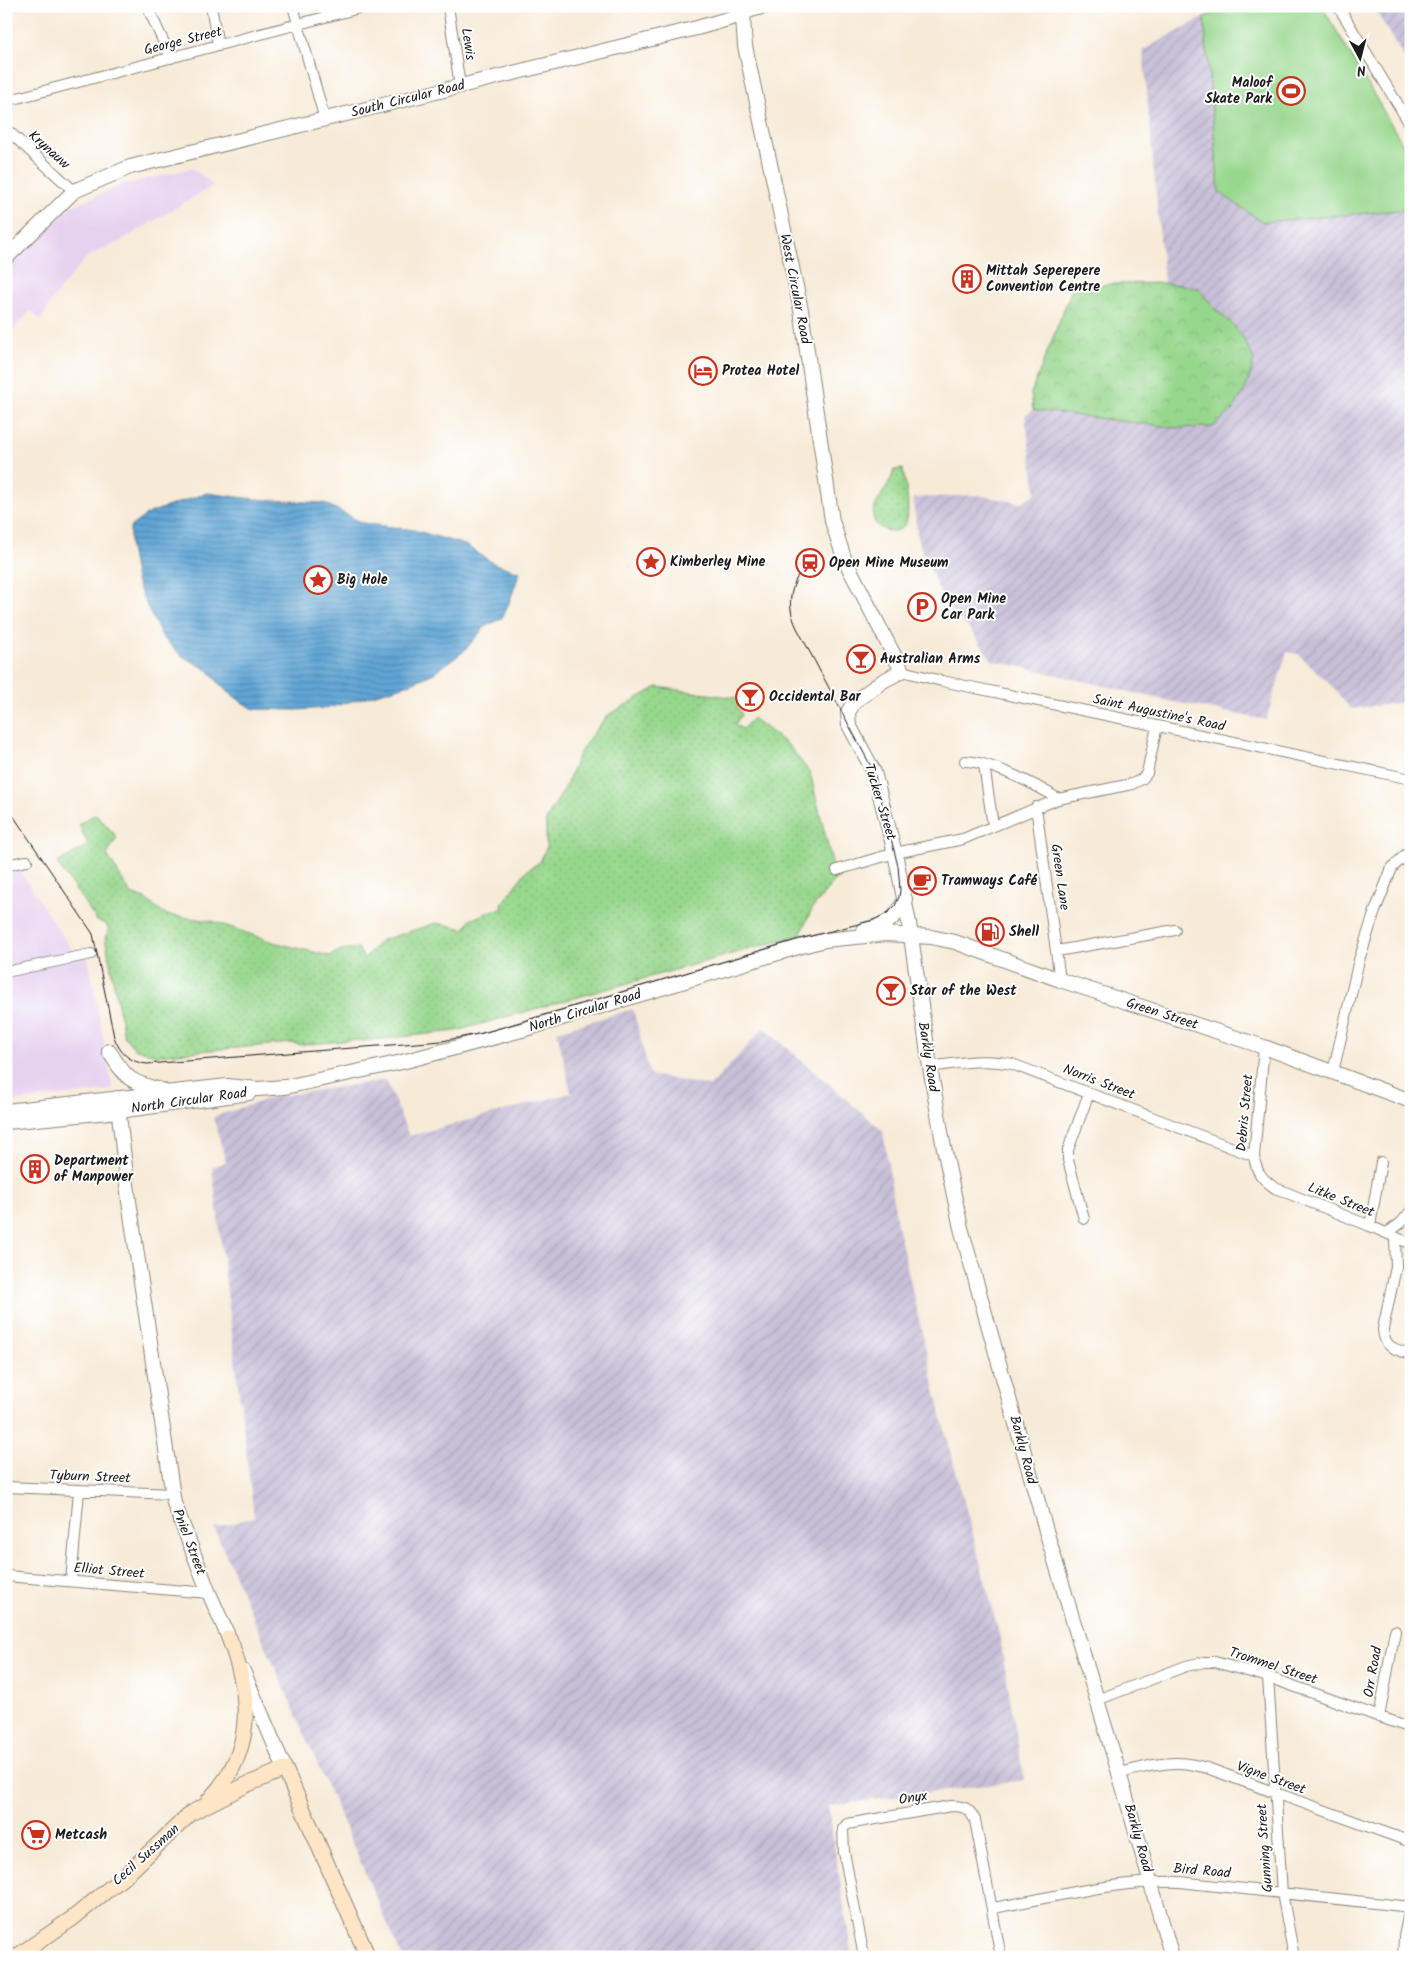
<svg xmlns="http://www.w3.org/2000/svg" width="1417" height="1963" font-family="Kalam,sans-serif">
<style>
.built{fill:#e6d2f0}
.industrial{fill:url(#industrial-furrows)}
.grass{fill:url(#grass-dots);stroke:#5a7a54}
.park{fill:url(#park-crowns);stroke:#5a7a54}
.garden{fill:#97d78d;stroke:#5a7a54}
.water{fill:url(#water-rules);stroke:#3e6078}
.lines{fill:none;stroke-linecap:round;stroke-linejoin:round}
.minor-casing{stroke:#8a847a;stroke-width:12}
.tertiary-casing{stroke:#8a847a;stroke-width:16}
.secondary-casing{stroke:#8a847a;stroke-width:17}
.minor{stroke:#fff;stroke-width:10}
.tertiary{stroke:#fff;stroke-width:14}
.secondary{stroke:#fde5c5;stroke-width:15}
.tram{stroke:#1c1c1c;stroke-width:1}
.labels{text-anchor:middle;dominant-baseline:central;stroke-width:4;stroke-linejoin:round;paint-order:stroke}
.street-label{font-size:14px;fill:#1c1c1c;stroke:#fff}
.poi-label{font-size:14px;font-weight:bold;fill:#1c1c1c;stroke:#fff;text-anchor:start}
</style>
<defs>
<pattern id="industrial-furrows" width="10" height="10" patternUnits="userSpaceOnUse" patternTransform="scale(1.25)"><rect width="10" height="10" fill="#c8bfd8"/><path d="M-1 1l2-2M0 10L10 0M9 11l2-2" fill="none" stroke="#aba4b9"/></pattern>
<pattern id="grass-dots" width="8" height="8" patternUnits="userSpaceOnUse" patternTransform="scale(1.25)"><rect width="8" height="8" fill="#97d78d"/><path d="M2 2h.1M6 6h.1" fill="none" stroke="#82b879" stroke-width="1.8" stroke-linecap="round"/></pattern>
<pattern id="park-crowns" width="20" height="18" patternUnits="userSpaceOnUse" patternTransform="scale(1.25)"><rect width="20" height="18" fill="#97d78d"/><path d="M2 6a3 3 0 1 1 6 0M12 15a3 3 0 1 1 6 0" fill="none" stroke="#82b879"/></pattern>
<pattern id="water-rules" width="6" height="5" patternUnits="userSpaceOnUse" patternTransform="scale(1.25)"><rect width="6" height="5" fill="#60a5d5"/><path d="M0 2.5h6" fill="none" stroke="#4e86ac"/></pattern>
</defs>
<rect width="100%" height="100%" fill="#fff"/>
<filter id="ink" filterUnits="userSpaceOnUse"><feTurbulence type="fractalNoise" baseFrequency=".02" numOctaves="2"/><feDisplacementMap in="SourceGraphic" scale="10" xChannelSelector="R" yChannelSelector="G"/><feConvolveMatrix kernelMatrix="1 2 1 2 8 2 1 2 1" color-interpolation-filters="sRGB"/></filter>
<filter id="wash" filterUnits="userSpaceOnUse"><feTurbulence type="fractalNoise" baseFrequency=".0096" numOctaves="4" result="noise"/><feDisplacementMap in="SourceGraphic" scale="20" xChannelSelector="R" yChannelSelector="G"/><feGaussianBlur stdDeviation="1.12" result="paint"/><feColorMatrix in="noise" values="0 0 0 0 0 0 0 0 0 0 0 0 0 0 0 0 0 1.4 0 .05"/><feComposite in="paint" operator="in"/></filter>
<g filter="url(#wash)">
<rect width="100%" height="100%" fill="#f7ebd8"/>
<path class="built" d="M 192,168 L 214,185 L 117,243 L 87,257 L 53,298 L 41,320 L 31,311 L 6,337 L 6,268 L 67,208 L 122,185 Z
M 6,850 L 73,952 L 78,952 L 88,958 L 113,1090 L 6,1102 Z"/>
<path class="industrial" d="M 1374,6 L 1411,6 L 1411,69 L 1376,11 Z
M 1204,17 L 1219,192 L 1262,222 L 1411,209 L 1411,701 L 1351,709 L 1328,682 L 1298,654 L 1287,652 L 1266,720 L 1164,700 L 992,660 L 972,632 L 943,600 L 918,540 L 913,498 L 977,495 L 1021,503 L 1036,493 L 1025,416 L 1033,410 L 1177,428 L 1212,427 L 1233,410 L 1247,385 L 1253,360 L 1243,337 L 1232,324 L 1216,310 L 1198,288 L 1164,283 L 1143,50 Z
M 633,1009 L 650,1075 L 710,1086 L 764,1028 L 883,1131 L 897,1224 L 942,1419 L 999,1633 L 1024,1780 L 828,1806 L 852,1957 L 402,1957 L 214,1528 L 254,1517 L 212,1167 L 226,1162 L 213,1117 L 274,1097 L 386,1080 L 409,1136 L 571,1093 L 557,1031 Z"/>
<path class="grass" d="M 903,469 C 905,483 910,505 907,519 C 904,538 873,533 873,515 C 873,503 891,485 894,470 Z
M 657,687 L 744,699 L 737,707 L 742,715 L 735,724 L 742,729 L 753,718 L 789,746 L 810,773 L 836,879 L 812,909 L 800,935 L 456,1031 L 363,1041 L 353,1040 L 301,1045 L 292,1043 L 155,1055 L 134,1048 L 124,1036 L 105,937 L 109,930 L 106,924 L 97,921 L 57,863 L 88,845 L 79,824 L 96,814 L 117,837 L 107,855 L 131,894 L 145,899 L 167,915 L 212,921 L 273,942 L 330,956 L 341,950 L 358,948 L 364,959 L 380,941 L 436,923 L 465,929 L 470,920 L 494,910 L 503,909 L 502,903 L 527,870 L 540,862 L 546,848 L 546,820 L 565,788 L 579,754 L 588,740 L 607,716 Z"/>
<path class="park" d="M 1164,283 L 1198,288 L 1216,310 L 1232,324 L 1243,337 L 1254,360 L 1247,385 L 1233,410 L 1213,427 L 1177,428 L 1033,410 L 1031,393 L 1072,289 L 1110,284 Z"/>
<path class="garden" d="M 1230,6 L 1322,6 L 1411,158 L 1411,209 L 1262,222 L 1219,192 L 1204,17 Z"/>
<path class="water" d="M 207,493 L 253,499 L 324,503 L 363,523 L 414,530 L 465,545 L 495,564 L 520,572 L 509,603 L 502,618 L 485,627 L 463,652 L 434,673 L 407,685 L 328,708 L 296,710 L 254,709 L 243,703 L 223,688 L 208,670 L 182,656 L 163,638 L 149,611 L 136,581 L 130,548 L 130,527 L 149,513 Z"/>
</g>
<g filter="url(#ink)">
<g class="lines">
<defs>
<path id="minor" d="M 147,6 L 171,58
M 211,6 L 218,46
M 293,6 L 325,120
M 448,6 L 460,86
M 1338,6 L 1411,126
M 745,14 L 772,6
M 6,101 L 367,6
M 6,129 L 74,191
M 902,671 L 942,681 L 1411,779
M 965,761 C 990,762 1036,784 1058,799
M 984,765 L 993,826
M 1036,807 L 1060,980
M 6,865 L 27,861
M 837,870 L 895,853 L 963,839 L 1058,799 L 1132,784 L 1142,779 L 1147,773 L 1157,726
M 1057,951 L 1175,930
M 6,972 L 91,954
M 1264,1047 L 1254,1156 C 1256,1172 1262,1179 1275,1188 L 1370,1226 L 1411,1244
M 930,1067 C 958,1063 984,1058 1012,1064 L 1254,1156
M 1333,1072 L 1359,960 L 1375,911 L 1392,868 L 1404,856 L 1411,851
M 1084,1219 L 1068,1160 L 1068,1150 L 1089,1093
M 1370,1226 L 1381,1162
M 1387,1233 L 1401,1223 L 1411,1211
M 1395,1237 L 1396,1267 L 1383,1329 C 1384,1348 1394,1349 1411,1354
M 6,1487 L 172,1494
M 6,1576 L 209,1593
M 71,1581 L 79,1491
M 1268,1677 L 1282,1893 L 1294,1957
M 1097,1700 L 1186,1666 L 1204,1662 L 1215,1662 L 1268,1677 L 1411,1728
M 1379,1717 L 1395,1631
M 1119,1773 C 1138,1769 1160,1762 1179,1763 C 1188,1763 1198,1766 1207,1768 L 1411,1842
M 993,1908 C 1054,1897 1117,1880 1180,1882 L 1411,1907
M 864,1957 L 844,1852 L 843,1829 L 847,1824 L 951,1806 C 964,1806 969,1808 975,1820 L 1001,1957
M 1403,1957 L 1404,1937 L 1411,1902"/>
<path id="tertiary" d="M 747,6 L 743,19 L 745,46 L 801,310 L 832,521 L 844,558 L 902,671 L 883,681 L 855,701 L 848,712 L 849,725 L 874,772 L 895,853 L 909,923 L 930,1067 L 943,1143 L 961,1228 L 1047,1534 L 1119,1773 L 1172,1957
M 6,258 L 74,191 L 130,167 L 697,28 L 745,14
M 864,930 C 887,924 895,921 905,899
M 109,1051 C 126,1078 129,1083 162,1090
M 117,1098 L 129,1201 L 174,1503 L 209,1593 L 233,1647
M 6,1111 L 227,1086 L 258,1089 L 285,1087 L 402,1062 L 522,1030 L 798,947 L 825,940 L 886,934 L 931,937 L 955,942 L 1060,980 L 1264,1047 L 1411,1101
M 6,1122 L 119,1111 L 249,1093
M 243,1671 L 285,1769"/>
<path id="secondary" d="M 209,1800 C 255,1752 252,1697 229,1638
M 16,1957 L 73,1918 L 126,1875 L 191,1813 L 246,1785 L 285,1769 L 368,1957"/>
</defs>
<use href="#minor" class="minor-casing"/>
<use href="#tertiary" class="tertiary-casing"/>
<use href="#secondary" class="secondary-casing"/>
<use href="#minor" class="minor"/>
<use href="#tertiary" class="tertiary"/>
<use href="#secondary" class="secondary"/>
<path class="tram" d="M 6,805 L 93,934 L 114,1037 C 120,1053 129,1062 147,1064 L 442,1041 L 483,1033 L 800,939 L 874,920 L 889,912 L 895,906 L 899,897 L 900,890 L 898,866 L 874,772 L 797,628 C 782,597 796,582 808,553"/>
</g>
</g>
<defs>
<symbol id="stadium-ring" viewBox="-11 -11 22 22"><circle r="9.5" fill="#fff" stroke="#c8321e" stroke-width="1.5"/><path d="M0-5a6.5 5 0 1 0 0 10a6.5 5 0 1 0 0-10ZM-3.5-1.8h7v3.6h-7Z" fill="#c8321e"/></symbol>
<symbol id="building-ring" viewBox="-11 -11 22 22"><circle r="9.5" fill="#fff" stroke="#c8321e" stroke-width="1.5"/><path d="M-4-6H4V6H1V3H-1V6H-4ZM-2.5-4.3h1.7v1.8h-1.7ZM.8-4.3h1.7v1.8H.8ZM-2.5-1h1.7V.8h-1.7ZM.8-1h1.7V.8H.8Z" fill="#c8321e"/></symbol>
<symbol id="hotel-ring" viewBox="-11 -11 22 22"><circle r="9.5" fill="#fff" stroke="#c8321e" stroke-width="1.5"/><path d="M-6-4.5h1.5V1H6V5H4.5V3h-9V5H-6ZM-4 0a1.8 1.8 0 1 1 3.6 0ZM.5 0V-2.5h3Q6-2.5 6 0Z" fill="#c8321e"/></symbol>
<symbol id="sight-ring" viewBox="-11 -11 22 22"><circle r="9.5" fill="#fff" stroke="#c8321e" stroke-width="1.5"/><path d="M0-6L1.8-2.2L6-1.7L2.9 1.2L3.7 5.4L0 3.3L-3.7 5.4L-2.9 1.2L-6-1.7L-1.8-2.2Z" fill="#c8321e"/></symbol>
<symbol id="station-ring" viewBox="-11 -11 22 22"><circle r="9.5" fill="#fff" stroke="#c8321e" stroke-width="1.5"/><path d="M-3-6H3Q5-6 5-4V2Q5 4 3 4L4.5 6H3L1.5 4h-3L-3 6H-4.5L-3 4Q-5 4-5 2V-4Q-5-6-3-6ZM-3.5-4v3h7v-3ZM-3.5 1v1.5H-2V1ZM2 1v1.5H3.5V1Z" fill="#c8321e"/></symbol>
<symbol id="parking-ring" viewBox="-11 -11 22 22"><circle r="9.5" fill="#fff" stroke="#c8321e" stroke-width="1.5"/><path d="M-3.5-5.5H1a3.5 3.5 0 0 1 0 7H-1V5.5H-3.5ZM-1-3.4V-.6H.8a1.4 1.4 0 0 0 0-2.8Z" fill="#c8321e"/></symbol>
<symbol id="bar-ring" viewBox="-11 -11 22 22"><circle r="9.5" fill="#fff" stroke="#c8321e" stroke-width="1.5"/><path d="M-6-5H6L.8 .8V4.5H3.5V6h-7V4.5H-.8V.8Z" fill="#c8321e"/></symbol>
<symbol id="cafe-ring" viewBox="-11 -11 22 22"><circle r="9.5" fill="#fff" stroke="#c8321e" stroke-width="1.5"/><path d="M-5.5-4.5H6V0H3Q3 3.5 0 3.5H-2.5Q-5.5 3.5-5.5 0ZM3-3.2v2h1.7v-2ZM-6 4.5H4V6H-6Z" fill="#c8321e"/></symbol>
<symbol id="fuel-ring" viewBox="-11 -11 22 22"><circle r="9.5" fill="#fff" stroke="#c8321e" stroke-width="1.5"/><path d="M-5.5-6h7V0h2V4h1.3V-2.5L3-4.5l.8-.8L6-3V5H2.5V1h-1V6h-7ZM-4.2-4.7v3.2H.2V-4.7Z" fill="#c8321e"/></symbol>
<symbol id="supermarket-ring" viewBox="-11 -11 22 22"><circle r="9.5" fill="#fff" stroke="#c8321e" stroke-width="1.5"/><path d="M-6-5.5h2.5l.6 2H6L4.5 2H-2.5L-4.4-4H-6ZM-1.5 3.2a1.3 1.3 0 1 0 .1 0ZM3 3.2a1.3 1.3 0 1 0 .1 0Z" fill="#c8321e"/></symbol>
</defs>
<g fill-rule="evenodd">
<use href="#stadium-ring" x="1275" y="75" width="32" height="32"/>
<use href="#building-ring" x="951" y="263" width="32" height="32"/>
<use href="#hotel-ring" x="687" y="355" width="32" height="32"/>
<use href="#sight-ring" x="635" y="546" width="32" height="32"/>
<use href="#station-ring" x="794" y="547" width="32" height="32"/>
<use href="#sight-ring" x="302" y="564" width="32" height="32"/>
<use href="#parking-ring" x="906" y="591" width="32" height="32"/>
<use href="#bar-ring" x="845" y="643" width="32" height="32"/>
<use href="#bar-ring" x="734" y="681" width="32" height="32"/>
<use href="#cafe-ring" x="906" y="865" width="32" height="32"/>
<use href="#fuel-ring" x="974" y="916" width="32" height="32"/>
<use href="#bar-ring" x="875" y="975" width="32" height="32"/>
<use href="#building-ring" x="19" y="1153" width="32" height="32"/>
<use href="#supermarket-ring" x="20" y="1819" width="32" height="32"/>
</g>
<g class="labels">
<g class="street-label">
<text transform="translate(183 41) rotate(-14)">George Street</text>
<text transform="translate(468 44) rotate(82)">Lewis</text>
<text transform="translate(408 99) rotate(-14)">South Circular Road</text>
<text transform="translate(49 150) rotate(42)">Krynauw</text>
<text transform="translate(795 289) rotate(79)">West Circular Road</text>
<text transform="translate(1159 713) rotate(12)">Saint Augustine's Road</text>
<text transform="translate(880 802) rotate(73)">Tucker Street</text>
<text transform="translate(1060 877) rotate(82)">Green Lane</text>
<text transform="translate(585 1011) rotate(-17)">North Circular Road</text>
<text transform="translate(1162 1014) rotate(18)">Green Street</text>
<text transform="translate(928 1057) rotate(81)">Barkly Road</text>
<text transform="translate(1099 1082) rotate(21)">Norris Street</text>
<text transform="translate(189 1101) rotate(-8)">North Circular Road</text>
<text transform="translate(1245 1113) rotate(-85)">Debris Street</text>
<text transform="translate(1341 1200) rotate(22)">Litke Street</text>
<text transform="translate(1023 1450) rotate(75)">Barkly Road</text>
<text transform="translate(90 1477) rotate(2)">Tyburn Street</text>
<text transform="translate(189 1542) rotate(69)">Pniel Street</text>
<text transform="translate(109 1571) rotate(5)">Elliot Street</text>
<text transform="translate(1273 1666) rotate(18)">Trommel Street</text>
<text transform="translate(1373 1672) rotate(-80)">Orr Road</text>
<text transform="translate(1271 1778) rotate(20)">Vigne Street</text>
<text transform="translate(913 1798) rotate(-9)">Onyx</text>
<text transform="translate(1138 1838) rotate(74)">Barkly Road</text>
<text transform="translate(1265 1848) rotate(-94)">Gunning Street</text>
<text transform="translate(146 1855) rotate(-42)">Cecil Sussman</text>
<text transform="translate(1202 1871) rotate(5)">Bird Road</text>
</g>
<g class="poi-label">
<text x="1272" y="83" text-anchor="end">Maloof<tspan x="1272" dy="16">Skate Park</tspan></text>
<text x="986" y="271">Mittah Seperepere<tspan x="986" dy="16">Convention Centre</tspan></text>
<text x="722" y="371">Protea Hotel</text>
<text x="670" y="562">Kimberley Mine</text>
<text x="829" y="563">Open Mine Museum</text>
<text x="337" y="580">Big Hole</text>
<text x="941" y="599">Open Mine<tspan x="941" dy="16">Car Park</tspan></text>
<text x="880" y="659">Australian Arms</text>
<text x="769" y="697">Occidental Bar</text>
<text x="941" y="881">Tramways Café</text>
<text x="1009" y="932">Shell</text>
<text x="910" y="991">Star of the West</text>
<text x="54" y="1161">Department<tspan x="54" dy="16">of Manpower</tspan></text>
<text x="55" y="1835">Metcash</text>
</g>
</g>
<rect width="1417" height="1963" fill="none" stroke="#fff" stroke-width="25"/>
<g transform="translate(1360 58) rotate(173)" stroke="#ffffff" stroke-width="4" paint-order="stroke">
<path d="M0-4L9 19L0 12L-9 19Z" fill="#1c1c1c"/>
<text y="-8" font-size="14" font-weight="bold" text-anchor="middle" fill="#1c1c1c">N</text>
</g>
</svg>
